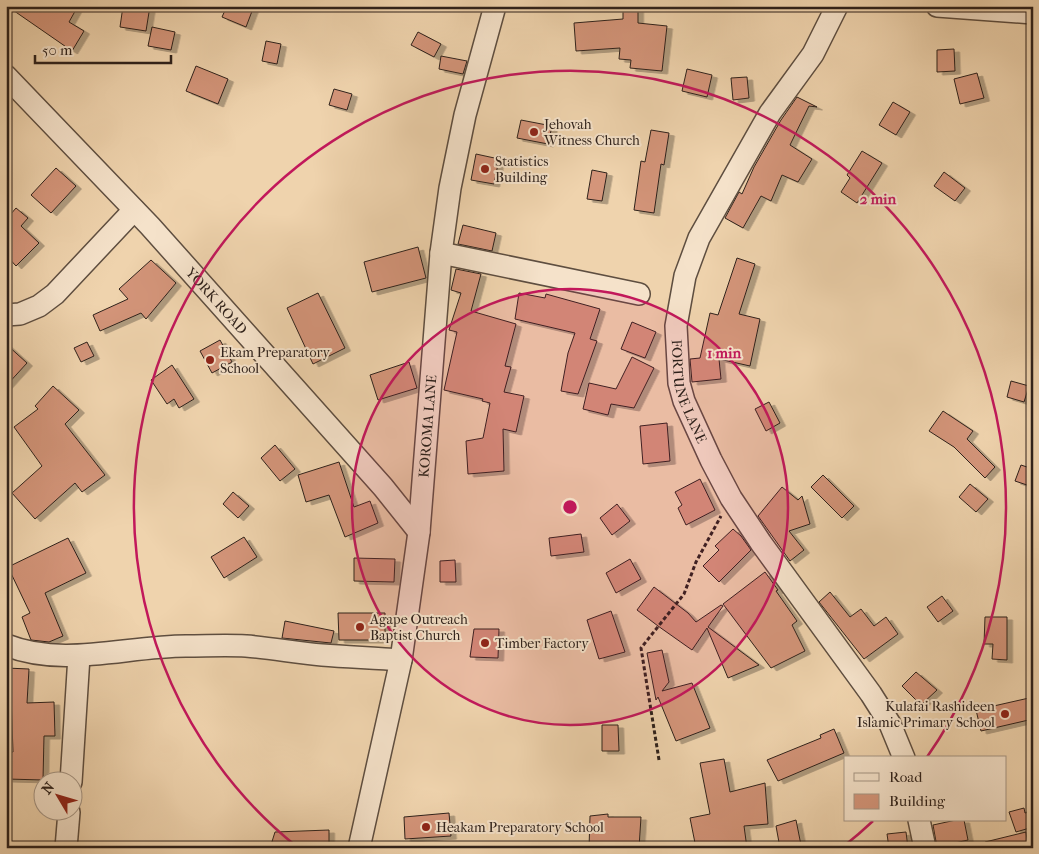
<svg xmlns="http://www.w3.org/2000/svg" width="1039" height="854" font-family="'IM FELL French Canon',serif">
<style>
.building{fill:#d4957a;stroke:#2e211b;filter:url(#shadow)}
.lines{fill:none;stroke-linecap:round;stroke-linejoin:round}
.minor-casing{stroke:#5e4e40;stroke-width:24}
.path{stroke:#2e211b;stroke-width:3;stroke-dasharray:4 2.5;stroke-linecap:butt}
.minor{stroke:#f5e2ca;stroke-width:21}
.ring{fill:none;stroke:#c2185b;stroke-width:2.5}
.poi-dot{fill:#8f2418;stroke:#f5e2ca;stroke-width:2}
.labels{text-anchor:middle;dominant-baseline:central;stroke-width:4;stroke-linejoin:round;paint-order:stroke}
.poi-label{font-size:14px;fill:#2e211b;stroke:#f5e2ca;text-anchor:start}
.street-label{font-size:14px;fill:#2e211b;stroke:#f5e2ca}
.centre{fill:#c2185b;stroke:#f5e2ca;stroke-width:2.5}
.ring-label{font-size:15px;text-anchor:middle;font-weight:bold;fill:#c2185b;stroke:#f5e2ca;stroke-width:4;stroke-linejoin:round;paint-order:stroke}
</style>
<defs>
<filter id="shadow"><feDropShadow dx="5.5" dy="3" stdDeviation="0" flood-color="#0004"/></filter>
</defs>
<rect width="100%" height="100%" fill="#efd3ad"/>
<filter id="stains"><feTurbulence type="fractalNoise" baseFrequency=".004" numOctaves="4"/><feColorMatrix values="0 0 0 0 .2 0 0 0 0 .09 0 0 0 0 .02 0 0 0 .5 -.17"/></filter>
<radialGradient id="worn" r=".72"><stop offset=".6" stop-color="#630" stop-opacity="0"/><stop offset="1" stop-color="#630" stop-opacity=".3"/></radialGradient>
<path class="building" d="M 7,6 L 78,6 L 69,22 L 84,31 L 72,51 Z
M 123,6 L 150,6 L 146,31 L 120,27 Z
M 227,6 L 254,6 L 246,27 L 222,17 Z
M 623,8 L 638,8 L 638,23 L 667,26 L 662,71 L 630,68 L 631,60 L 619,59 L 620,48 L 576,51 L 574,23 L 623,19 Z
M 152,27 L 175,32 L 171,50 L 148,46 Z
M 418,32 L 441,44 L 434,57 L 411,45 Z
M 266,41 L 281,44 L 277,64 L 262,61 Z
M 954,49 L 955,71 L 937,72 L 937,50 Z
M 441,56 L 467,61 L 463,74 L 439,69 Z
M 196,66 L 228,79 L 218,104 L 186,91 Z
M 687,69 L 712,75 L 707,97 L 682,91 Z
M 977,73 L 984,98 L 960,104 L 954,79 Z
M 747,77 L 749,98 L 733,100 L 731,78 Z
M 334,89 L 352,94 L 347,110 L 329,105 Z
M 797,97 L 817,107 L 809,106 L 790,145 L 812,159 L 798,182 L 782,175 L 771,201 L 761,196 L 743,228 L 725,218 L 739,192 L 742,194 L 754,167 L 781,120 Z
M 893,102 L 910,112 L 896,135 L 879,125 Z
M 521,120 L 552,126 L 548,144 L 517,138 Z
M 651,130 L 669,133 L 664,165 L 661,164 L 654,213 L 634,210 L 641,161 L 645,162 Z
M 862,151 L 882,163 L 857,203 L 841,192 L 850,178 L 847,175 Z
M 476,154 L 499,159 L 494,184 L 471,180 Z
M 56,168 L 76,186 L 51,213 L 31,195 Z
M 592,170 L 607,173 L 602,201 L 587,199 Z
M 944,172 L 965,188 L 955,201 L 934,186 Z
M 16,208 L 28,218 L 21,226 L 39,243 L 16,266 L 6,255 L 6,212 L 10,215 Z
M 463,225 L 496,233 L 492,251 L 458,244 Z
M 418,247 L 426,278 L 372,292 L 364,262 Z
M 737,258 L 755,264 L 739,314 L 760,319 L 750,366 L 719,359 L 721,379 L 692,382 L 690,359 L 700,358 L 710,313 L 718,315 Z
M 151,260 L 176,283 L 146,319 L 141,313 L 100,331 L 93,315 L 128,299 L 119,289 Z
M 456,269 L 481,274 L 471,311 L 516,324 L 505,366 L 511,367 L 504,392 L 524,396 L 516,432 L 503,429 L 504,471 L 468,474 L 466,441 L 483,438 L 490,403 L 482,401 L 483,399 L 444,390 L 457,332 L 449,330 L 461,293 L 451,290 Z
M 318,293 L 345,348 L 313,364 L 287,308 Z
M 519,293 L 545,298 L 546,294 L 600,309 L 590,339 L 597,341 L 578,394 L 561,391 L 568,353 L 575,333 L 515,319 Z
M 632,322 L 656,332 L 645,358 L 621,349 Z
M 220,340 L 232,362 L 212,373 L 200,351 Z
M 87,342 L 94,356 L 81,362 L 74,348 Z
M 6,344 L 27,363 L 6,386 Z
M 632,357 L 654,368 L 634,408 L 611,404 L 608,415 L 583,409 L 589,383 L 616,389 Z
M 409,362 L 417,388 L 378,400 L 370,375 Z
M 172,365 L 194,399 L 179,408 L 174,399 L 167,404 L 151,380 Z
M 1011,381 L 1029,386 L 1024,402 L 1007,397 Z
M 53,386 L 79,410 L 65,424 L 105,475 L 82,492 L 75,483 L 35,519 L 12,493 L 42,466 L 14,427 L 38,409 L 35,406 Z
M 769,402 L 780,423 L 766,431 L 755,409 Z
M 943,411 L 973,431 L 967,439 L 995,467 L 985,478 L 954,447 L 929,431 Z
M 667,423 L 670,461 L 643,464 L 640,426 Z
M 275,445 L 295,469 L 280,481 L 261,458 Z
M 339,462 L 354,507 L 370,501 L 378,523 L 345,537 L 329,495 L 306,502 L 298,475 Z
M 1021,465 L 1033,469 L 1033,487 L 1015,481 Z
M 823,475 L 854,506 L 842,518 L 811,487 Z
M 700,479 L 715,510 L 686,525 L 678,508 L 682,505 L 675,492 Z
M 970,484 L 988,499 L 976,512 L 959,497 Z
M 782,487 L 798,500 L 802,496 L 810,524 L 789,531 L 804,550 L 790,561 L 758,516 Z
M 233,492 L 249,506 L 238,518 L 223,504 Z
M 617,504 L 630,521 L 612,535 L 600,518 Z
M 733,529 L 741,536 L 751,550 L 719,582 L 703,566 L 719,550 L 715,546 Z
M 581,534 L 584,552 L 551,556 L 549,538 Z
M 244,537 L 257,557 L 224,578 L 211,557 Z
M 68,538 L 86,573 L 45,593 L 63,636 L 49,642 L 31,640 L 22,617 L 30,613 L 8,567 Z
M 354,558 L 395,559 L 394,582 L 354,581 Z
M 630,559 L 641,579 L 616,593 L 606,573 Z
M 455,560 L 456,582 L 440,582 L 440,561 Z
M 765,572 L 778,590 L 776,591 L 797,621 L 792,625 L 805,651 L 771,668 L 723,604 Z
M 654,587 L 688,613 L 696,622 L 721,605 L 723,606 L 708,627 L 759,665 L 728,678 L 707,628 L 692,650 L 658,626 L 637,610 Z
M 830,592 L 850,617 L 861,609 L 874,626 L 886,617 L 898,634 L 864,659 L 819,602 Z
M 942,596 L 953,611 L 938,622 L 927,607 Z
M 611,611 L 625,652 L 599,659 L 587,620 Z
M 338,613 L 385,613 L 385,640 L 339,640 Z
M 985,617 L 1007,617 L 1007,660 L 992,659 L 993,644 L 984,644 Z
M 285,621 L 334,631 L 331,643 L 282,638 Z
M 474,629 L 499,629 L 498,658 L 470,657 Z
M 662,650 L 669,682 L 662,691 L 692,683 L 710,728 L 676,741 L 658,697 L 656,700 L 647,653 Z
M 6,668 L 29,669 L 27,703 L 54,702 L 55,736 L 44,736 L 43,780 L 7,779 L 7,752 L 13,752 L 11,697 L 6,697 Z
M 916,672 L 937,690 L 921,705 L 902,686 Z
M 1029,698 L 1033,719 L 981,731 L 976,710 Z
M 602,725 L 618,725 L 619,751 L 602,751 Z
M 834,729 L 844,753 L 778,781 L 767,760 L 821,738 L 820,735 Z
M 724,759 L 730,792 L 765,783 L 768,824 L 744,826 L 747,848 L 696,848 L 690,818 L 710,814 L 700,763 Z
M 1024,808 L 1025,813 L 1033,811 L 1033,827 L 1016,832 L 1009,812 Z
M 449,813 L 451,836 L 405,839 L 404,817 Z
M 608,814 L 608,817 L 641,817 L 639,848 L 589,848 L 590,816 Z
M 796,820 L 801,845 L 780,848 L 776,826 Z
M 956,820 L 964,820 L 968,840 L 937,847 L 933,825 Z
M 329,830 L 329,848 L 270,848 L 275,832 Z
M 906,832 L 908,848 L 889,848 L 887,834 Z
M 1026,832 L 1028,848 L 986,848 L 985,842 Z"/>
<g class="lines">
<defs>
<g id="minor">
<path id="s1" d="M 837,6 L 813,54 L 770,113 L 699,238 L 685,276 L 676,326 L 679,383 L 684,401 L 711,460 L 731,498 L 761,543 L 871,694 L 890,724 L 904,758"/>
<path d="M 937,6 L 1033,13"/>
<path id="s2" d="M 6,76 L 150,226 L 383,487 L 419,532"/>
<path d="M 441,253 L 639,294"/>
<path d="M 6,315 L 20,314 L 39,306 L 55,294 L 134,210"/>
<path d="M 6,645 C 64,668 126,646 186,646 C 206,646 226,645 246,646 C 272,648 297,653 322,655 C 348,657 375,658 401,660"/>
<path d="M 71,782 L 79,656"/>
<path d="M 919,820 L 925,848"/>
<path d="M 66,848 L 69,812"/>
<path id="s3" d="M 359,848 L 401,660 L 419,532 L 441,253 L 450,188 L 465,115 L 495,6"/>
</g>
</defs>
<use href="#minor" class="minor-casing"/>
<path class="path" d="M 659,760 L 641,648 L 684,594 L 696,562 L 721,516"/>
<use href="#minor" class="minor"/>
</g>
<circle cx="570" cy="507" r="218" fill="#c2185b" fill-opacity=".12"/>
<g class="ring">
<circle cx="570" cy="507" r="218"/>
<path d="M873 821A436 436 0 0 1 844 846M296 846A436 436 0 1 1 927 757"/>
</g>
<g class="poi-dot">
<circle cx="534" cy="132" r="5"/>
<circle cx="485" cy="169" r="5"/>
<circle cx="210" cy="360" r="5"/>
<circle cx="360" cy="627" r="5"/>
<circle cx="485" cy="643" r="5"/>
<circle cx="1005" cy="714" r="5"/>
<circle cx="426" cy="827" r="5"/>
</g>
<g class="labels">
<g class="poi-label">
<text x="544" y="124">Jehovah<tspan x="544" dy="16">Witness Church</tspan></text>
<text x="495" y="161">Statistics<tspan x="495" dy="16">Building</tspan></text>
<text x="220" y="352">Ekam Preparatory<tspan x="220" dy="16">School</tspan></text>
<text x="370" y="619">Agape Outreach<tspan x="370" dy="16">Baptist Church</tspan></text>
<text x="495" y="643">Timber Factory</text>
<text x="995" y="706" text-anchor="end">Kulafai Rashideen<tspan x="995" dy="16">Islamic Primary School</tspan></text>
<text x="436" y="827">Heakam Preparatory School</text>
</g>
<g class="street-label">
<text stroke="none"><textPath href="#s2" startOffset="308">YORK ROAD</textPath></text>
<text stroke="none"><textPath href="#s1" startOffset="429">FORTUNE LANE</textPath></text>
<text stroke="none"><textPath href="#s3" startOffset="428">KOROMA LANE</textPath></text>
</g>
</g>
<circle cx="570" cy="507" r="8" class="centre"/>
<g class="ring-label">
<text x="878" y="204">2 min</text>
<text x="724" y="358">1 min</text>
</g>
<rect width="1039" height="854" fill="none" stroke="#efd3ad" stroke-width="25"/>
<rect x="8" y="8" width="1024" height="839" fill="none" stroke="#2e211b" stroke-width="2.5"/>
<rect x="12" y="12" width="1014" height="829" fill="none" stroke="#2e211b"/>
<rect x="844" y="756" width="162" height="65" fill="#f5e2ca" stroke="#a59584"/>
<rect x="854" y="773" width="25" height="8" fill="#f5e2ca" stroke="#a59584"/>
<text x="889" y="782" font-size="15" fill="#2e211b">Road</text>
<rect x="854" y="794" width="25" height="15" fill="#d4957a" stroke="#a59584"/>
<text x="889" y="806" font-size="15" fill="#2e211b">Building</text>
<g transform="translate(58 796) rotate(308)"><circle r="24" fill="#f5e2ca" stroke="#a59584"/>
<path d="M0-4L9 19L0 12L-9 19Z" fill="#8f2418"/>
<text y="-8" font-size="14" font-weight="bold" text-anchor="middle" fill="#2e211b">N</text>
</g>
<path d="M35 55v8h136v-8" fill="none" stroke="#2e211b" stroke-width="2.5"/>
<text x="42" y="55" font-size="15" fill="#2e211b" stroke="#f5e2ca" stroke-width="4" paint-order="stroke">50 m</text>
<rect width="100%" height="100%" filter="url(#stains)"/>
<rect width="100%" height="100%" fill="url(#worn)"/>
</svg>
